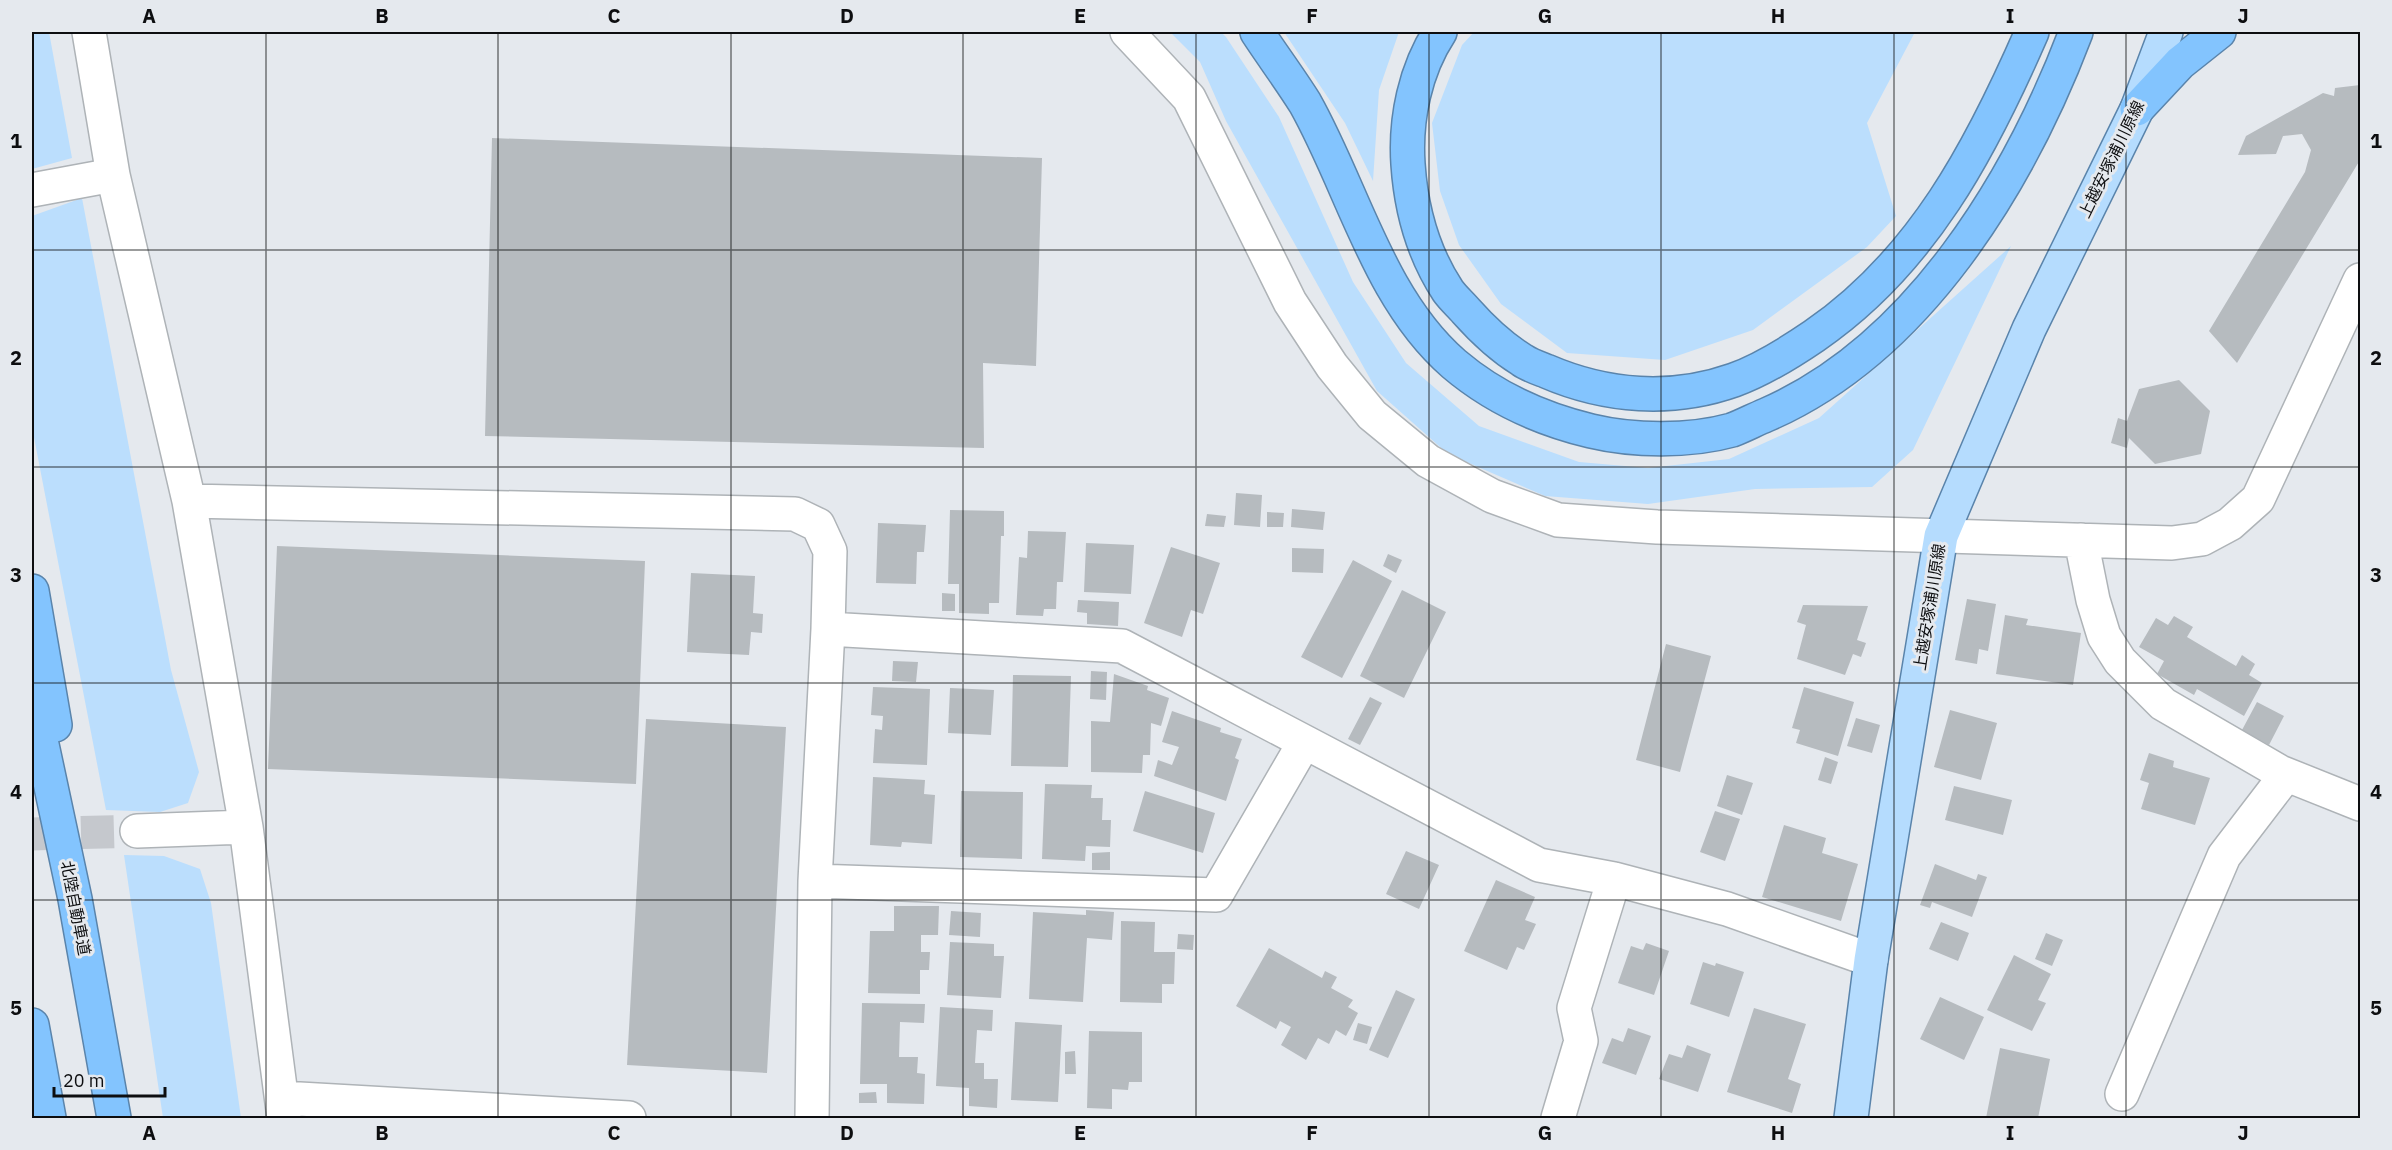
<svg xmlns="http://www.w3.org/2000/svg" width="2392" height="1150" font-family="'IBM Plex Sans','Noto Sans JP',sans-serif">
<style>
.green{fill:#bbdefd}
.building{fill:#b6bbbf}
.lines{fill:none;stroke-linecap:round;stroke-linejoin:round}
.minor-tunnel{stroke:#c5c8cd;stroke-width:33;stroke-dasharray:33 16;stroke-linecap:butt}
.minor-casing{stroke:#aeb3b7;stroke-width:36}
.major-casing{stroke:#5a84ab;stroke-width:36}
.highway-casing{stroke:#5a84ab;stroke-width:36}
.minor{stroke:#fff;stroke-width:33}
.major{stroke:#b5dcfe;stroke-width:33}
.highway{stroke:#83c4fe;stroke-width:33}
.grid{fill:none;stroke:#0d0e10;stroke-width:1.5;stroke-opacity:0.55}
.labels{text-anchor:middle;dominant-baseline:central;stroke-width:6;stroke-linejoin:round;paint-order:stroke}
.street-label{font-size:16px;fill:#0d0e10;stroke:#e5e9ee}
.neatline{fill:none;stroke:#0d0e10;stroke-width:2}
.grid-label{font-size:20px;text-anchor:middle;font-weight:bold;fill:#0d0e10}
</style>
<rect width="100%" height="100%" fill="#e5e9ee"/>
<path class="green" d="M 32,32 L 49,32 L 72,158 L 32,169 Z
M 1170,32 L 1221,32 L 1226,37 L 1279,117 L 1353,282 L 1406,363 L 1479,426 L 1579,462 L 1648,468 L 1729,459 L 1819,418 L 2011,246 L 1913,450 L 1872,487 L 1755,489 L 1648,504 L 1545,496 L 1448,454 L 1377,391 L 1226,121 L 1200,62 Z
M 1284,32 L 1399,32 L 1379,90 L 1373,181 L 1345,123 Z
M 1474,32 L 1915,32 L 1867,123 L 1896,216 L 1867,247 L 1753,330 L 1665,360 L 1567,353 L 1501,304 L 1459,245 L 1440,191 L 1432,123 L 1462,45 Z
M 82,198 L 171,670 L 199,772 L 188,803 L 160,812 L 106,810 L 32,427 L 32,216 Z
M 124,855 L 164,856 L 200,869 L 211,903 L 241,1118 L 163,1118 Z"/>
<path class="building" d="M 2360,85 L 2360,160 L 2237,363 L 2209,331 L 2305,172 L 2311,150 L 2302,134 L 2283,136 L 2276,154 L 2238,155 L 2246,136 L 2323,93 L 2334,96 L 2335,88 Z
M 492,138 L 1042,158 L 1036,366 L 983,363 L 984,448 L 485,436 Z
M 2179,380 L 2210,411 L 2201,454 L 2155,464 L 2129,438 L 2127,448 L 2111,443 L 2118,418 L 2127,421 L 2139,389 Z
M 1236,493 L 1262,495 L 1260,527 L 1234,525 Z
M 1292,509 L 1325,512 L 1323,530 L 1291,527 Z
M 950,510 L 1004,511 L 1004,536 L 1001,536 L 999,603 L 989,603 L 989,614 L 959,613 L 959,584 L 948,584 Z
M 1267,512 L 1284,513 L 1283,527 L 1267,527 Z
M 1207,514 L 1226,516 L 1224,527 L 1205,526 Z
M 878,523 L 926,525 L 924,552 L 917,552 L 916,584 L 876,583 Z
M 1028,531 L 1066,532 L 1063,582 L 1057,582 L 1056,609 L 1044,609 L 1043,616 L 1016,615 L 1019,557 L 1027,558 Z
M 1086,543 L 1134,545 L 1131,594 L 1084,592 Z
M 277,546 L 645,561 L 636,784 L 268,769 Z
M 1171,547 L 1220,563 L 1203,614 L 1191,610 L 1182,637 L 1144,623 Z
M 1292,548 L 1324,549 L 1323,573 L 1292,572 Z
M 1388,554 L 1402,560 L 1396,573 L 1383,566 Z
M 1353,560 L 1392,581 L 1342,678 L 1301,657 Z
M 691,573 L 755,576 L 753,613 L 763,614 L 762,633 L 751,632 L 749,655 L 687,652 Z
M 1402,590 L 1446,612 L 1404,698 L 1360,676 Z
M 942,593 L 955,594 L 955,611 L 942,611 Z
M 1967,599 L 1996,604 L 1988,651 L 1979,649 L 1977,664 L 1955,660 Z
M 1078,600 L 1119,602 L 1118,626 L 1087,624 L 1087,613 L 1077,612 Z
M 1803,605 L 1868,606 L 1857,640 L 1866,643 L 1861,657 L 1853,654 L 1845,675 L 1797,659 L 1806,625 L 1797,622 Z
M 2005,615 L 2028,619 L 2026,625 L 2081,633 L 2073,685 L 1996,674 Z
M 2174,616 L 2193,627 L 2187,637 L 2236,666 L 2242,655 L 2255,664 L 2249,675 L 2262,683 L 2244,716 L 2197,689 L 2194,695 L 2157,674 L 2164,661 L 2139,647 L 2156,618 L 2168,625 Z
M 1666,644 L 1711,656 L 1680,772 L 1636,760 Z
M 893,661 L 918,662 L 916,682 L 892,681 Z
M 1091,671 L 1107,672 L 1106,700 L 1090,699 Z
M 1114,674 L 1148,686 L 1147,690 L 1169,698 L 1161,726 L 1151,723 L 1150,755 L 1143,755 L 1142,773 L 1091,772 L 1091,721 L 1110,722 Z
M 1013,675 L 1071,676 L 1068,767 L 1011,766 Z
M 873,687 L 930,689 L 927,765 L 873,763 L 875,729 L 882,730 L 883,716 L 871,715 Z
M 1804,687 L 1854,702 L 1838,756 L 1796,743 L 1800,730 L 1792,728 Z
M 950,688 L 994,690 L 991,735 L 948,733 Z
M 1370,697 L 1382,703 L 1360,745 L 1348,739 Z
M 2257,702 L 2284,716 L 2269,745 L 2242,730 Z
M 1950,710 L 1997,723 L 1981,780 L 1934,767 Z
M 1172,711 L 1221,728 L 1220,732 L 1242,739 L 1235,758 L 1239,760 L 1226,801 L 1154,776 L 1158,760 L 1172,765 L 1179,747 L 1162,742 Z
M 1856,718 L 1880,725 L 1872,753 L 1847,746 Z
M 646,719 L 786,727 L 767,1073 L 627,1065 Z
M 2149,753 L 2174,761 L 2173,767 L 2210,778 L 2195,825 L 2141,809 L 2149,783 L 2140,780 Z
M 1825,757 L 1838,762 L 1831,784 L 1818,780 Z
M 1727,775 L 1753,783 L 1742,815 L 1717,806 Z
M 873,777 L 925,780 L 924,794 L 935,795 L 932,844 L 902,842 L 901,847 L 870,845 Z
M 1045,784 L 1092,785 L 1091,798 L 1103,798 L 1102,820 L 1111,820 L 1110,847 L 1086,846 L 1085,861 L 1042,859 Z
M 1954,786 L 2012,800 L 2003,835 L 1945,820 Z
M 961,791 L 1023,792 L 1022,859 L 960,857 Z
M 1145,791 L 1215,813 L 1203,853 L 1133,831 Z
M 1715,811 L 1740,819 L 1725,861 L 1700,852 Z
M 1784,825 L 1826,838 L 1822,853 L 1858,864 L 1841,921 L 1762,897 Z
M 1406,851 L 1439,865 L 1419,909 L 1386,894 Z
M 1110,852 L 1110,870 L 1092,870 L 1092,853 Z
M 1935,864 L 1976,880 L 1978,874 L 1987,877 L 1972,917 L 1932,902 L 1930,908 L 1920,905 Z
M 1496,880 L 1535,897 L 1525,920 L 1536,924 L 1524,950 L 1517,947 L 1507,970 L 1464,951 Z
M 894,906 L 939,906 L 938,935 L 921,935 L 921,952 L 930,952 L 929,970 L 920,970 L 920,994 L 868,993 L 870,931 L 894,931 Z
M 1086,910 L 1114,912 L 1112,940 L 1087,938 L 1083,1002 L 1029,999 L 1033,912 L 1086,915 Z
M 951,911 L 981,913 L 980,937 L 949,935 Z
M 1121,921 L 1155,922 L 1154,952 L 1175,952 L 1174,984 L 1162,984 L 1162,1003 L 1120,1002 Z
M 1941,922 L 1969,933 L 1958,961 L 1929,949 Z
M 2046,933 L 2063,940 L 2052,966 L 2035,959 Z
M 1178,934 L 1194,935 L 1193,950 L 1177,949 Z
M 950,942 L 994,944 L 994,956 L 1004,956 L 1001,998 L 947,995 Z
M 1646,943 L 1669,951 L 1654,995 L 1618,983 L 1631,946 L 1643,950 Z
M 1269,948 L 1322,978 L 1325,971 L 1337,977 L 1331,988 L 1353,1000 L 1348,1007 L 1358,1013 L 1346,1036 L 1336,1030 L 1329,1044 L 1318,1038 L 1306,1060 L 1281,1045 L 1291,1027 L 1280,1021 L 1276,1029 L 1236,1006 Z
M 2014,955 L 2051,974 L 2038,1000 L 2046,1003 L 2032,1031 L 1987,1010 Z
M 1703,962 L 1715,966 L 1716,963 L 1744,972 L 1729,1017 L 1690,1004 Z
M 1396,990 L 1415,999 L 1388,1058 L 1369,1050 Z
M 1940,997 L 1984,1017 L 1964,1060 L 1920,1039 Z
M 862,1003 L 925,1004 L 924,1023 L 900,1022 L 899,1057 L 918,1057 L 917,1073 L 925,1074 L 924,1104 L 887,1103 L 887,1084 L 860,1084 Z
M 940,1007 L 993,1010 L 992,1031 L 977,1030 L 975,1063 L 984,1063 L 984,1079 L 998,1079 L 997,1108 L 969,1106 L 969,1088 L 936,1086 Z
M 1754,1008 L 1806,1024 L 1788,1079 L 1801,1084 L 1792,1113 L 1727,1092 Z
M 1015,1022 L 1062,1025 L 1058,1102 L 1011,1100 Z
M 1358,1023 L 1372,1027 L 1367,1044 L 1353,1040 Z
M 1628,1028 L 1651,1036 L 1636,1075 L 1602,1063 L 1612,1038 L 1623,1042 Z
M 1089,1031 L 1142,1032 L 1142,1082 L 1129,1082 L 1128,1090 L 1112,1089 L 1112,1109 L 1087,1108 Z
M 1687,1045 L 1711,1054 L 1698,1092 L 1659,1079 L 1669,1054 L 1682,1058 Z
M 2000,1048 L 2050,1059 L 2038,1118 L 1986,1118 Z
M 1075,1051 L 1076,1074 L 1065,1074 L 1065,1052 Z
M 876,1092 L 877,1103 L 859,1103 L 859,1093 Z"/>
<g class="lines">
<path class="minor-tunnel" d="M 32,834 L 137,831"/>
<defs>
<path id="minor" d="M 89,32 L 113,175 L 189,501 L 246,827 L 284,1118
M 1127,32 L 1189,98 L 1290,302 L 1332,366 L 1372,415 L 1428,461 L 1492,496 L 1558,520 L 1657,527 L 2172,543 L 2202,539 L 2230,524 L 2258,499 L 2360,280
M 32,190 L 113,175
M 189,501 L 795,514 L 818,525 L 830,551 L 828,629 L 815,881 L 812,1118
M 2081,540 L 2093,600 L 2104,636 L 2120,661 L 2163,704 L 2280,772 L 2360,804
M 828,629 L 1122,646 L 1539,865 L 1614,879 L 1727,909 L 1871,960
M 137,831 L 246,827
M 815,881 L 1216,895 L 1304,743
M 2122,1094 L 2224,856 L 2286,775
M 282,1098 L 629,1118
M 1558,1118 L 1581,1041 L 1574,1008 L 1614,879"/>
<path id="major" d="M 1851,1118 L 1871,960 L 1941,536 L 2029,329 L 2137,109 L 2166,32"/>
<path id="highway" d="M 1257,32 C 1272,55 1290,79 1305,103 C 1353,188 1378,298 1454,364 C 1494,398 1541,419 1591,431 C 1633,441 1689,442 1732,430 C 1743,426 1754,420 1766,415 C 1918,349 2019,182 2076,32
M 1440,32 C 1415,70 1405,119 1408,164 C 1411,209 1423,253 1448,291 C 1453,298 1460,304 1466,311 C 1482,329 1501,347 1522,360 C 1529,365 1538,368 1546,371 C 1606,397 1672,402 1734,380 C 1762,370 1789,353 1814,336 C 1922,262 1981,149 2032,32
M 2137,109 L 2180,63 L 2219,32
M 32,591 L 55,725
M 32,698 L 75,899 L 114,1118
M 32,1025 L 49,1118"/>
</defs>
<use href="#minor" class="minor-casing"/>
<use href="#major" class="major-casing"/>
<use href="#highway" class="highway-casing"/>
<use href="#minor" class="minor"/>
<use href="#major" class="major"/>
<use href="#highway" class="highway"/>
</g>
<path class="grid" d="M 266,32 L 266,1118M 498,32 L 498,1118M 731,32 L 731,1118M 963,32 L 963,1118M 1196,32 L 1196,1118M 1429,32 L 1429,1118M 1661,32 L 1661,1118M 1894,32 L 1894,1118M 2126,32 L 2126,1118M 32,250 L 2360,250M 32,467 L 2360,467M 32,683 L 2360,683M 32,900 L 2360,900"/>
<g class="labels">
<g class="street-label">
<text transform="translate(2111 159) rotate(-64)">上越安塚浦川原線</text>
<text transform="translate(1929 607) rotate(-81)">上越安塚浦川原線</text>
<text transform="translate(76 908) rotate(79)">北陸自動車道</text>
</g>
</g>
<rect width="2392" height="1150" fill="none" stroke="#e5e9ee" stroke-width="66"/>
<path d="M54 1087v9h111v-9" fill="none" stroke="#0d0e10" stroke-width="3"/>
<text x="63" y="1087" font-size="18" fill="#0d0e10" stroke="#e5e9ee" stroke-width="4.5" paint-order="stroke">20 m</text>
<rect x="33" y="33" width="2326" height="1084" class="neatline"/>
<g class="grid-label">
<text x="149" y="23">A</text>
<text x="382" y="23">B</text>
<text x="614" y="23">C</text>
<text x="847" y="23">D</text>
<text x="1080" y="23">E</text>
<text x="1312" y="23">F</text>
<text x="1545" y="23">G</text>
<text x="1778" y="23">H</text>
<text x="2010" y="23">I</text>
<text x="2243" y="23">J</text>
<text x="16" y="148">1</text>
<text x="2376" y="148">1</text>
<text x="16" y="365">2</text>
<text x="2376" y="365">2</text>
<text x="16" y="582">3</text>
<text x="2376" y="582">3</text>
<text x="16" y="799">4</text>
<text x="2376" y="799">4</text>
<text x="16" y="1015">5</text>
<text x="2376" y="1015">5</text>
<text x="149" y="1140">A</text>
<text x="382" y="1140">B</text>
<text x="614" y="1140">C</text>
<text x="847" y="1140">D</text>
<text x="1080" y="1140">E</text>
<text x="1312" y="1140">F</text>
<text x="1545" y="1140">G</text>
<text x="1778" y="1140">H</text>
<text x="2010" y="1140">I</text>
<text x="2243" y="1140">J</text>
</g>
</svg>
